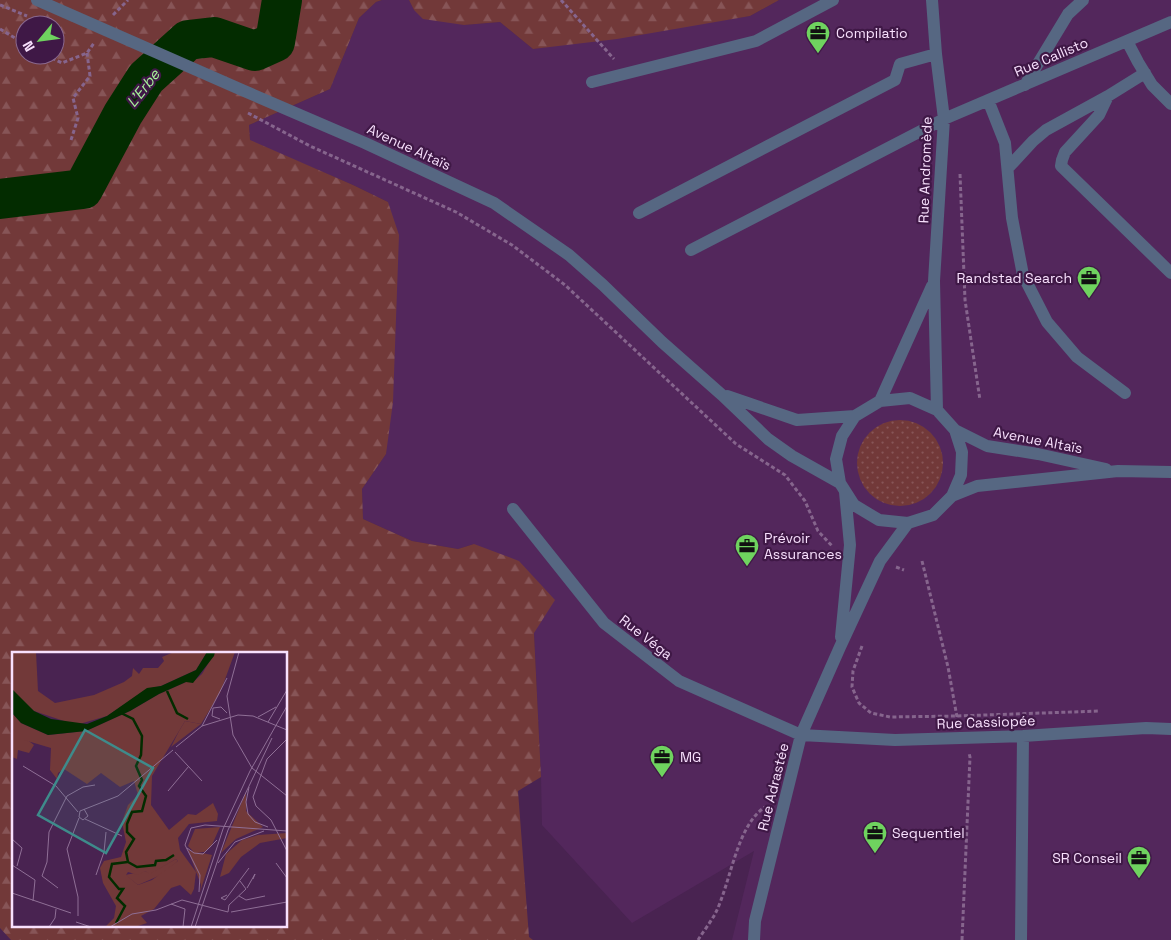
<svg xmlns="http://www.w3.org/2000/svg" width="1171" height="940" font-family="'Space Grotesk',sans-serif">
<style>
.built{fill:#53275c}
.grass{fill:url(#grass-dots)}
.forest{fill:url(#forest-firs);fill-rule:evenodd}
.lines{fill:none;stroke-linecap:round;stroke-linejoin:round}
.river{stroke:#032c00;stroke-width:40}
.path{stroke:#86658d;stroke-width:3;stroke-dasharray:4 2.5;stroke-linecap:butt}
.minor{stroke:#566782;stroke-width:12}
.labels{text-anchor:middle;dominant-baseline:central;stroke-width:4.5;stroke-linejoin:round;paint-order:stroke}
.poi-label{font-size:14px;fill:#f8e0fd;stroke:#3f1846;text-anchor:start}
.street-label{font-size:14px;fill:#f8e0fd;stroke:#3f1846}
.water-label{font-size:15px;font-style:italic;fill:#a6f19a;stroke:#3f1846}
.inset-river{fill:none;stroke:#032c00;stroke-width:2.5}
.inset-road{fill:none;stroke:#8f6f96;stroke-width:1}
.view{fill:#3e8b8b;fill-opacity:0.15;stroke:#3e8b8b;stroke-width:2.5}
.inset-edge{fill:none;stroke:#f8e0fd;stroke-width:2.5}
</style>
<defs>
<pattern id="grass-dots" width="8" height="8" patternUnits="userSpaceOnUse" patternTransform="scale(1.25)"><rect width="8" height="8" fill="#723939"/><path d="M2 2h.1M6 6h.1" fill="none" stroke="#875557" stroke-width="1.8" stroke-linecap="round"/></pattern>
<pattern id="forest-firs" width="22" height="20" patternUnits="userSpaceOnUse" patternTransform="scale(1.25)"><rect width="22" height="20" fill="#723939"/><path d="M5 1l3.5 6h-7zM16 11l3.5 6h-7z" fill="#875557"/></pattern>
</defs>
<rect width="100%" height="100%" fill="#492351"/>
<path class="built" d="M 382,0 L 409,0 L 414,10 L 464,25 L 500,22 L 533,49 L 750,16 L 779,0 L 1171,0 L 1171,940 L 732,940 L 754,851 L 632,923 L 542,825 L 541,777 L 534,632 L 474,544 L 458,549 L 412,541 L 363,519 L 362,489 L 386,454 L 388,202 L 353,185 L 250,141 L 249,125 L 330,89 L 359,18 L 376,2 Z"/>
<path class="grass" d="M857 463a43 43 0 1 1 86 0a43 43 0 1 1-86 0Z"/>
<path class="forest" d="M 0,0 L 382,0 L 376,2 L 359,18 L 330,89 L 249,125 L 250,140 L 353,185 L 388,202 L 399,235 L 393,402 L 386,454 L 362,489 L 363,519 L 412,541 L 458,549 L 474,544 L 519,561 L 555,600 L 534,633 L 541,777 L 518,791 L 529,937 L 533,940 L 11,940 L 0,928 ZM 25,25 L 55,25 L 55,55 L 25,55 ZM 14,654 L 286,654 L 286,926 L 14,926 Z
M 409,0 L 779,0 L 750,16 L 617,39 L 533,49 L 500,22 L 464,25 L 423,19 L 414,10 Z"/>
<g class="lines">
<path class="river" d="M 0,199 L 83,189 L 123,114 L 146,78 L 188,40 L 214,37 L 255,51 L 275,42 L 282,0"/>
<path class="path" d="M 561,0 L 614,59
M 0,5 L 27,16
M 113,15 L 128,0
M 0,29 L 25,44
M 46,55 L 62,63 L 87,53 L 94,43
M 248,113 L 310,146 L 456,212 L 512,245 L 565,285 L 736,444 L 785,475 L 805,501 L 818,531 L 833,547
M 71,140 L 78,118 L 73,98 L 90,76 L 87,53
M 960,174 L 965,300 L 980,400
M 922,561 L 948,667 L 957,717
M 896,567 L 904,570
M 862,646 L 853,671 L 852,687 L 859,703 L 871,713 L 890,717 L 957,716 L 1100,711
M 698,940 C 703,932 710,923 715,914 C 731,883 736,826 765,807
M 962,940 L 970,757 L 969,753"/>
<path class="minor" d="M 37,0 L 242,90 L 365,143 L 494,203 L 569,255 L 603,285 L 662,342 L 722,395 L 768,439 L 792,456 L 840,483 L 854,505 L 879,520 L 908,523 L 933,515 L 952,496 L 961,475 L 962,452 L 955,430 L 937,410 L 910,398 L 880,401 L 855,416 L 842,436 L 836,459 L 840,483
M 932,0 L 936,54 L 944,119 L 934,281 L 937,410
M 1127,41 L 1138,62 L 1152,85 L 1171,104
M 1145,73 L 1108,96 L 1099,115 L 1065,152 L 1062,160 L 1061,166 L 1171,273
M 592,82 L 756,41 L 833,0
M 1025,85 L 1068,14 L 1083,0
M 988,100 L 1005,143 L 1012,218 L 1023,275 L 1047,322 L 1077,357 L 1125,393
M 1008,168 L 1033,141 L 1046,130 L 1108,96
M 639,213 L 895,80 L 900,64 L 936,54
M 691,250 L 944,119 L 1171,22
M 727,396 L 797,420 L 855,416
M 880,401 L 932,286
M 955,430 L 987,446 L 1038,454 L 1106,469
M 952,496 L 977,486 L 1118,471 L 1171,472
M 513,509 L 604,623 L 679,681 L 801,735 L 895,740 L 1023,736 L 1146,728 L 1171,729
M 841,637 L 850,545 L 845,492
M 754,940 L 755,921 L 801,735 L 840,647 L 880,561 L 908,523
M 1021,940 L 1023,736"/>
</g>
<defs>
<symbol id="office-pin" viewBox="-11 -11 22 30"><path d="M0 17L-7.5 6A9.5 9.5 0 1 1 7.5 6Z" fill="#6fd35f" stroke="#3f1846"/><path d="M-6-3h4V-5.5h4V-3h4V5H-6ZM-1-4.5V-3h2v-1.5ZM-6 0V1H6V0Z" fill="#111"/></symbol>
</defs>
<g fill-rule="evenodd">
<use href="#office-pin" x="804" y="19" width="28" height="38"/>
<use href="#office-pin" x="1075" y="264" width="28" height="38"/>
<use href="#office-pin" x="733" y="532" width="28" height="38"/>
<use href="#office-pin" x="648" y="743" width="28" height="38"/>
<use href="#office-pin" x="861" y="819" width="28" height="38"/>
<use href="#office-pin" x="1125" y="844" width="28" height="38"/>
</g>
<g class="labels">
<g class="poi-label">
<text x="836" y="33">Compilatio</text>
<text x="1072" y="278" text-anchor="end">Randstad Search</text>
<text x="764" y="538">Prévoir<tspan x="764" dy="16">Assurances</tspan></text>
<text x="680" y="757">MG</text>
<text x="892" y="833">Sequentiel</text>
<text x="1122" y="858" text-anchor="end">SR Conseil</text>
</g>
<g class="street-label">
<text transform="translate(1051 57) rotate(-23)">Rue Callisto</text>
<text transform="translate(409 147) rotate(25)">Avenue Altaïs</text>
<text transform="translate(925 170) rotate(-88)">Rue Andromède</text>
<text transform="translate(1038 440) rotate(11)">Avenue Altaïs</text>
<text transform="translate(646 637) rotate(38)">Rue Véga</text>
<text transform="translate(986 722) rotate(-2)">Rue Cassiopée</text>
<text transform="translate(773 787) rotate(-76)">Rue Adrastée</text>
</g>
<g class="water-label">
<text transform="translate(143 88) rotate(-52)">L'Erbe</text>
</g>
</g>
<g transform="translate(12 652)">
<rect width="275" height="275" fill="#492351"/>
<path d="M 173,69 L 189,72 L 159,95 L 167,79 ZM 0,76 L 22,93 L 17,101 L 6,98 L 5,107 L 0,105 ZM 234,140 L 234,159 L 251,175 L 224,187 L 209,201 ZM 176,198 L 200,203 L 188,240 L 189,233 ZM 164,207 L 166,209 L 151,222 L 126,233 L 113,223 L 133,219 L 138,221 Z" fill="#723939"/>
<path d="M 0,0 L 24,0 L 26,39 L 43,51 L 82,43 L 112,30 L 120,24 L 121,16 L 127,22 L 131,16 L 146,16 L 152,9 L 150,5 L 162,0 L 195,0 L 184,18 L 149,34 L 135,37 L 95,64 L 64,73 L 22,59 L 5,45 L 0,37 ZM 203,0 L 223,0 L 208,41 L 189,72 L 173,69 L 140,124 L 139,153 L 157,178 L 176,162 L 184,163 L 201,151 L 206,162 L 205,169 L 177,172 L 166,186 L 168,198 L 184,220 L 182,237 L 179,243 L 168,233 L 159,236 L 142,257 L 129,264 L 135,271 L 123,275 L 93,275 L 102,266 L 104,254 L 91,231 L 88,216 L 92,209 L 109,205 L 114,190 L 110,170 L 116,153 L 126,143 L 122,129 L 108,135 L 89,121 L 75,132 L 52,117 L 46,121 L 45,127 L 38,118 L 39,96 L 12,88 L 0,76 L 0,61 L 9,71 L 36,83 L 74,79 L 118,59 L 147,42 L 174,30 L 181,30 L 190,22 ZM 164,207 L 166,209 L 140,228 L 126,233 L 114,223 L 116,220 L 126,223 L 133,219 L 138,222 ZM 208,175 L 199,195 L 192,200 L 182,200 L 176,194 L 183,177 ZM 275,181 L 275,186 L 248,191 L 229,205 L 217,221 L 208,225 L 214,202 L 230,188 L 246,183 Z" fill="#723939" fill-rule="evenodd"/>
<path d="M 195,0 L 203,0 L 202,4 L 181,31 L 174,30 L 147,42 L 118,59 L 74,79 L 36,83 L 9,71 L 0,61 L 0,37 L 22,59 L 39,67 L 75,72 L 95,64 L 135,36 L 149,34 L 184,18 Z" fill="#032c00"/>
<path class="inset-river" d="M 155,39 L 165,61 L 176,67M 116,210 L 125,215 L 143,213 L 144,209 L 154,208 L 162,203M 104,271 L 113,254 L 105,246 L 111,237 L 107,237 L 97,225 L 100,212 L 116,210 L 114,200 L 122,187 L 115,180 L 115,172 L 120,160 L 130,159 L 134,144 L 127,134 L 130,128 L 124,114 L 129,103 L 130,84 L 121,67 L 107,60"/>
<path class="inset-road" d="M 227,0 L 215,44 L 221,83 L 240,116 L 275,144M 246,65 L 264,55M 208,67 L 200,64 L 201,56 L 209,55 L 215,61M 256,70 L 275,38M 190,74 L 215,26M 275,87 L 255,107 L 241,145 L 244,154 L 259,168 L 275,199M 164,95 L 190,74 L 226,63 L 241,64 L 275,78M 163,100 L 190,129M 11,114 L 44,134 L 66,160M 237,135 L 234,150 L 236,162 L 243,170 L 256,175M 156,139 L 177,114M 72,157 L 76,164 L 71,168 L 67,165 L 68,159 L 106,144 L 161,98M 73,167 L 110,184M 0,187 L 10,196 L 5,214M 175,196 L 182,201 L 191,202 L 205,188M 206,211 L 223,190 L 252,179M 264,211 L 275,226M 0,213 L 23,228 L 21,249M 84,223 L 92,200 L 94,180M 46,236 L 30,224 L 35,210 L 37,180 L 55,144 L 71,135 L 83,133M 235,236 L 243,222 L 241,227M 187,240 L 188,223 L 173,193 L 179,176 L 193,173 L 275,179M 0,241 L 59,261M 215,243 L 209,246 L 213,248 L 237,216M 227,244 L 234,248 L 253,244M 159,252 L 173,257 L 171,275M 219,260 L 275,250M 66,264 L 66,245 L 55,197 L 67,166M 64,270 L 79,275M 37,275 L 43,266 L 44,257M 98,275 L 120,262 L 144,258 L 170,248 L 216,260 L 217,253 L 234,237 L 228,229M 179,275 L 211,177 L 238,119 L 275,54M 183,275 L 216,178 L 260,86"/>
<path class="view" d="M 73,78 L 141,116 L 94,201 L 26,163 Z"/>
<rect width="275" height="275" class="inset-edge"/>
</g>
<g transform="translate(40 40) rotate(241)"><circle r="24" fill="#3f1846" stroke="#89688f"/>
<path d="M0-4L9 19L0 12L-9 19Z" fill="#6fd35f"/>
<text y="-8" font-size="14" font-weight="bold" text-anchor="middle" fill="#f8e0fd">N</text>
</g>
</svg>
